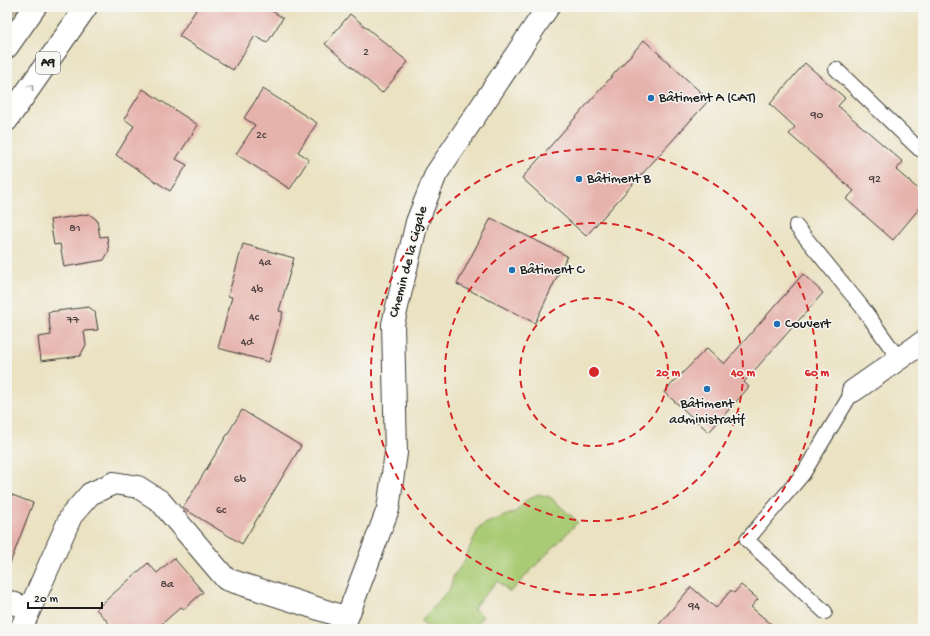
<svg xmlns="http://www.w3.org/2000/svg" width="930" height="636" font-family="'Gochi Hand',sans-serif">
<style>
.green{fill:#aacb74;stroke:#637448}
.building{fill:#e6b2ac}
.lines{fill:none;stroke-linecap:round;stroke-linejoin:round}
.street-tunnel{stroke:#c2baa1;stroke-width:22;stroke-dasharray:22 11;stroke-linecap:butt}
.lane-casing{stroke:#3b3a35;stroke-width:16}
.street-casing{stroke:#3b3a35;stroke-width:24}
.highway-casing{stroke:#3b3a35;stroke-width:24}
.lane{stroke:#fff;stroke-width:14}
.street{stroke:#fff;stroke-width:22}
.highway{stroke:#fff;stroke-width:22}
.oneway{stroke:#999}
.ring{fill:none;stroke:#d62828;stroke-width:2;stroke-dasharray:7 5}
.poi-dot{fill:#1f6fb2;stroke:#f6f6f2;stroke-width:1.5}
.labels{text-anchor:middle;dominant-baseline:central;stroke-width:3;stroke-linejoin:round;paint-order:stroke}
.number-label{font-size:12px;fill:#4e4240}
.shield{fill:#f6f6f2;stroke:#5d5d5c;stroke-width:1}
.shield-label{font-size:13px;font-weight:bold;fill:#1c1c1c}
.poi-label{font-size:14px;fill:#1c1c1c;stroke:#f6f6f2;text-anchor:start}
.street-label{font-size:14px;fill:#1c1c1c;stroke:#f6f6f2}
.centre{fill:#d62828;stroke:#f6f6f2;stroke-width:2}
.ring-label{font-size:12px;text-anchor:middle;font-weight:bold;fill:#d62828;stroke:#f6f6f2;stroke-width:3;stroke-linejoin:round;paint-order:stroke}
</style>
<rect width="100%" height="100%" fill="#f6f6f2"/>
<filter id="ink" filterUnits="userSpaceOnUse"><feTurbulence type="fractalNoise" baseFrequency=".025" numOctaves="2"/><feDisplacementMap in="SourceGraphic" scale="8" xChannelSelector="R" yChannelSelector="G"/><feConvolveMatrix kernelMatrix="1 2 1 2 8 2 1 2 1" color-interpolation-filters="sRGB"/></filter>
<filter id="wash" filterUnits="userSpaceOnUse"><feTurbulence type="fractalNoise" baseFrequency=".012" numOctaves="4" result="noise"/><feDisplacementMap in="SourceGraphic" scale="16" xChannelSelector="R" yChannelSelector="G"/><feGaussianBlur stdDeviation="0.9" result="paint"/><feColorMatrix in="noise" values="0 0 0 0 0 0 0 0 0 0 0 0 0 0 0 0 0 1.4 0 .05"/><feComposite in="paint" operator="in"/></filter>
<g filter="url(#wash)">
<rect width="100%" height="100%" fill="#ebe2c2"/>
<path class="green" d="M 538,494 L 550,497 L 578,522 L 510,592 L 497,581 L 475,606 L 474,609 L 483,616 L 473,629 L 430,629 L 421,621 L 450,588 L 454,575 L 464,562 L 472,542 L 479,528 L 484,524 L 515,512 L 528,499 Z"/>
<g id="blocks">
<path class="building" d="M 198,7 L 266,7 L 283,18 L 267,43 L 255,36 L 233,70 L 179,36 Z
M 350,14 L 408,62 L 382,93 L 325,44 Z
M 644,40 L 709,100 L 586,236 L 522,178 Z
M 805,63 L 845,98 L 838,106 L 903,162 L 896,170 L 923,193 L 923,204 L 893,240 L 846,199 L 854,191 L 789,134 L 795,127 L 770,104 Z
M 143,89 L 198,125 L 176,159 L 187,165 L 170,191 L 116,155 L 134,126 L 124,119 Z
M 263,89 L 317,123 L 298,152 L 309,159 L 290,189 L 236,154 L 255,125 L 244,118 Z
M 89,214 L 97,220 L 100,237 L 107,236 L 109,251 L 104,260 L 64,267 L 60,244 L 54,245 L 50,220 Z
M 491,218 L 567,256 L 535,323 L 457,284 Z
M 243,244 L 294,258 L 279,311 L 283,312 L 269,362 L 218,348 L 232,297 L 228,296 Z
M 803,274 L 823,293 L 744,382 L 749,387 L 709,432 L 664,392 L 707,348 L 724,364 Z
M 89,307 L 95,312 L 98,330 L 84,331 L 86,345 L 80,356 L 41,361 L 38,337 L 51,335 L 48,312 Z
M 242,410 L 301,446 L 242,544 L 183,508 Z
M 7,493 L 33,503 L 9,566 L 7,565 Z
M 174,558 L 203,592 L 184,609 L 181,607 L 156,629 L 114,629 L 96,609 L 148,563 L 157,573 Z
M 741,585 L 758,599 L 751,607 L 777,629 L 655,629 L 691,587 L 716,608 L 731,590 L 734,593 Z"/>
</g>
</g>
<g filter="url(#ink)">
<use href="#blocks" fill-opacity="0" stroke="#3b3a35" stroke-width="1"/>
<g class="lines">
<path class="street-tunnel" d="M 7,17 L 32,7"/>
<defs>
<path id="lane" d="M 836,69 L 919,149 L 923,150
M 796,226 L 862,307 L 899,359
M 825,612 L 747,540 L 803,474 L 853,391"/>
<path id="street" d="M 853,391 L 923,342
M 7,601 L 29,609
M 21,629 L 71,516 L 90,494 L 114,483 L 138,487 L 160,501 L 226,579 L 347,618
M 341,629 L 347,618 L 388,509 L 396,453 L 393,324 L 417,222 L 436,174 L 548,7"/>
<path id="highway" d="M 7,47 L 35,7
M 7,120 L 86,7"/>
</defs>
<use href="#lane" class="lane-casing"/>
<use href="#street" class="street-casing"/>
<use href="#highway" class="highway-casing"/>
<use href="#lane" class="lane"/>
<use href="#street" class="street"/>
<use href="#highway" class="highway"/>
</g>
<defs><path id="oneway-chevron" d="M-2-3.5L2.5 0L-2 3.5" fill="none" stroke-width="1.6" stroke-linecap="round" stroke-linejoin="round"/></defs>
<use class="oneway" href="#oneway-chevron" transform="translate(31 87) rotate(-54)"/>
</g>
<g class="ring">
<circle cx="594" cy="372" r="74"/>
<circle cx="594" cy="372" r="149"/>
<circle cx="594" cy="372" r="223"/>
</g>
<g class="poi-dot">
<circle cx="651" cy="98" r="4"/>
<circle cx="579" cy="179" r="4"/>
<circle cx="512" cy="270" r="4"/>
<circle cx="777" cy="324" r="4"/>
<circle cx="707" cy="389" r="4"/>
</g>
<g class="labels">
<g class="number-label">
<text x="366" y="53">2</text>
<text x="817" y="116">90</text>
<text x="261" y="136">2c</text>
<text x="875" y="180">92</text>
<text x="75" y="229">81</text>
<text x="265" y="263">4a</text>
<text x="257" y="290">4b</text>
<text x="254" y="318">4c</text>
<text x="73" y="321">77</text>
<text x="247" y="343">4d</text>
<text x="240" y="480">6b</text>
<text x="221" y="511">6c</text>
<text x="167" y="585">8a</text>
<text x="694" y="607">94</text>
</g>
<rect class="shield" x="36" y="52" width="24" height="22" rx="3"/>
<g class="shield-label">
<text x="48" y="63">A9</text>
</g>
<g class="poi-label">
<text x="659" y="98">Bâtiment A (CAT)</text>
<text x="587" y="179">Bâtiment B</text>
<text x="520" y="270">Bâtiment C</text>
<text x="785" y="324">Couvert</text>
<text x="707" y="404" text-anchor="middle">Bâtiment<tspan x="707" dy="16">administratif</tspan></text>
</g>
<g class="street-label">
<text transform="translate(409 262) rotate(-75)">Chemin de la Cigale</text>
</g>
</g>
<circle cx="594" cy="372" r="6" class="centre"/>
<g class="ring-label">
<text x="668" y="376">20 m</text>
<text x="743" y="376">40 m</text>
<text x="817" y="376">60 m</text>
</g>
<rect width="930" height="636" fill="none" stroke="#f6f6f2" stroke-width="24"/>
<path d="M28 602v6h74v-6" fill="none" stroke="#1c1c1c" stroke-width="2"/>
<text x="34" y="602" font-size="12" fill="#1c1c1c" stroke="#f6f6f2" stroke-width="3" paint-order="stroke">20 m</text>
</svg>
